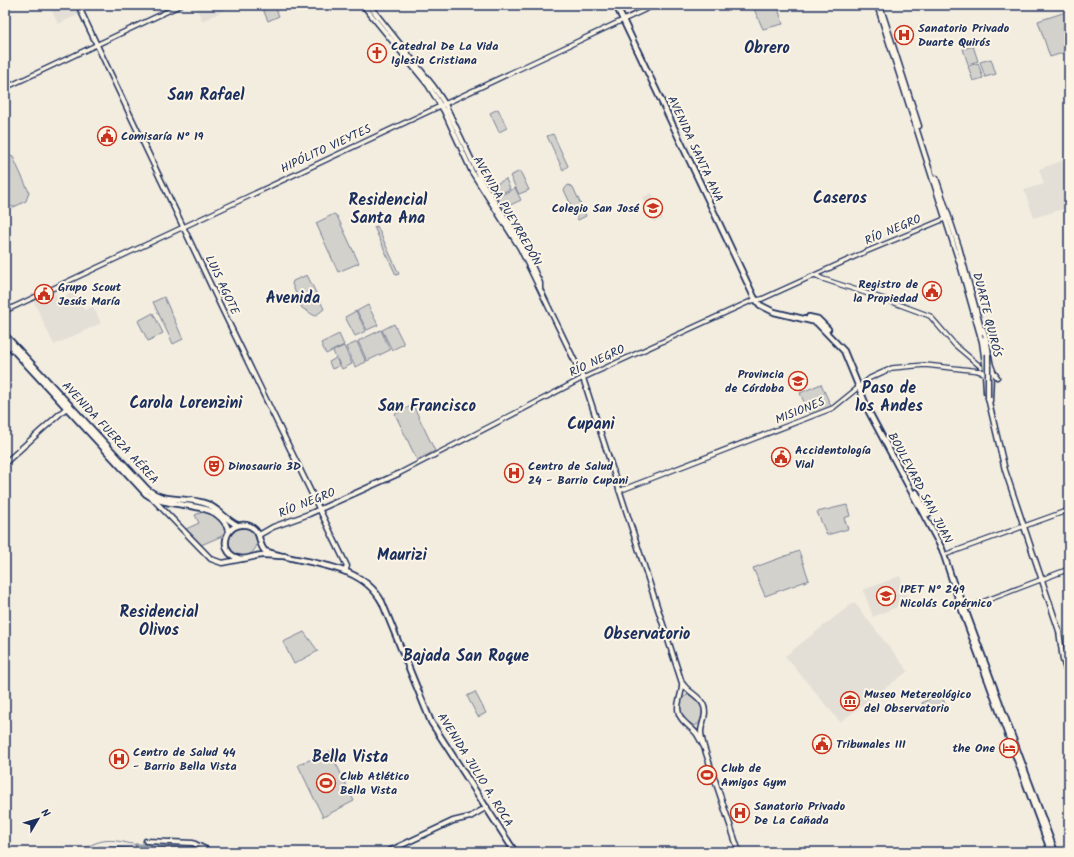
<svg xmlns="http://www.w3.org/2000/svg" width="1074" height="857" font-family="Kalam,sans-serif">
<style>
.built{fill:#e3dfd6}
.green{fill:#d3d1cc;stroke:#778095}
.water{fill:#a9acb3;stroke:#707a91}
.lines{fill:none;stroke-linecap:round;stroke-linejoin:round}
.stream{stroke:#707a91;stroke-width:1}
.tertiary-casing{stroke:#1b2f5e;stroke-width:6}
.secondary-casing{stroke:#1b2f5e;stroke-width:7}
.primary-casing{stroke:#1b2f5e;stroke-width:8}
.tertiary{stroke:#fcf5e5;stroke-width:3.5}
.secondary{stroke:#fcf5e5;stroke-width:4}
.primary{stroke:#fcf5e5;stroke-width:4.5}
.secondary-bridge-casing{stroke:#1b2f5e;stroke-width:7;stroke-linecap:butt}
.secondary-bridge{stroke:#fcf5e5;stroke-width:4}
.labels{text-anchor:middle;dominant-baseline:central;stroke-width:4;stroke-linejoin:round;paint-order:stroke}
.poi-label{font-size:12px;font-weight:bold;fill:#1b2f5e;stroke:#fcf5e5;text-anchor:start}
.street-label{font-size:12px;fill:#1b2f5e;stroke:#fcf5e5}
.district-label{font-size:16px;font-weight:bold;fill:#1b2f5e;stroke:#fcf5e5}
</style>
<rect width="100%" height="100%" fill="#f3ede0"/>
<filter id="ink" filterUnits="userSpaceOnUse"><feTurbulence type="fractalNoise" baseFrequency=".025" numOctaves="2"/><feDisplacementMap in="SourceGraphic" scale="8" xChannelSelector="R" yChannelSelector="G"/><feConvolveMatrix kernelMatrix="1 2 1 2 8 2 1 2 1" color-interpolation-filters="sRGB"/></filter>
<g filter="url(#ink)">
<path class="built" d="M 49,5 L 73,5 L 78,15 L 58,24 Z
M 195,5 L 236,5 L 202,21 Z
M 1064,160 L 1069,174 L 1069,207 L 1034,218 L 1024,190 L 1044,184 L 1039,169 Z
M 652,193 L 663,219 L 654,222 L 643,197 Z
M 75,291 L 84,310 L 93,306 L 101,323 L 54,345 L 34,302 L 55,292 L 58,299 Z
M 900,576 L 909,602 L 873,617 L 863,590 Z
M 854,602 L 908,671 L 840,722 L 785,656 Z"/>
<path class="green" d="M 261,5 L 274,5 L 279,16 L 268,21 Z
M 759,5 L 777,5 L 783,24 L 763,29 L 753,7 Z
M 1069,11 L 1069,51 L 1050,57 L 1038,21 Z
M 973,46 L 978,61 L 968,64 L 963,49 Z
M 991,59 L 996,74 L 985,77 L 980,62 Z
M 978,63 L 983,78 L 973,81 L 968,66 Z
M 498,109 L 507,128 L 499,132 L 490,113 Z
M 553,134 L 568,166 L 563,170 L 547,136 Z
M 5,154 L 13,157 L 29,192 L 26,201 L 14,207 L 5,206 Z
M 520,171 L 529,190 L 519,194 L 510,176 Z
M 506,179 L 510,189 L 496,196 L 492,186 Z
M 568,185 L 573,187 L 586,216 L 578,220 L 564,190 Z
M 515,188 L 521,200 L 502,209 L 497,197 Z
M 334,214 L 337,216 L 359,263 L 338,272 L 316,223 Z
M 377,226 L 399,274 L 396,275 L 374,227 Z
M 307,275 L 324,309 L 315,316 L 302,308 L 292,284 L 293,281 Z
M 164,297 L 183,339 L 173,344 L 153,302 Z
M 368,305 L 378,325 L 367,330 L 357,311 Z
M 356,311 L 366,331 L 355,336 L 345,317 Z
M 153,313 L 163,333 L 148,341 L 138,321 Z
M 394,324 L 404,344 L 392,350 L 382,330 Z
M 381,330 L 390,350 L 367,361 L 358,341 Z
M 339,334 L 344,345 L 326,354 L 321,343 Z
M 357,342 L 366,362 L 355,367 L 346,347 Z
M 344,346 L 352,364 L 342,369 L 337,359 L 339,366 L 332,369 L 329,362 L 336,358 L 333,351 Z
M 821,384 L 831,406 L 810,415 L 800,393 Z
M 413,405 L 435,451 L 417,460 L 395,414 Z
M 847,505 L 850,516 L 844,518 L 848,529 L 827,535 L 817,512 Z
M 205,511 L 219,520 L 226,529 L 222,536 L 201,545 L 186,529 L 199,523 L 195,515 Z
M229 542a14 14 0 1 1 28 0a14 14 0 1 1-28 0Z
M 799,551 L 809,580 L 765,596 L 753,568 Z
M 304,632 L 318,651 L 294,664 L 283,642 Z
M 475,692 L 486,713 L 478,717 L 467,696 Z
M 941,692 L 945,705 L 928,711 L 924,709 L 922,703 Z
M 687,695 L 692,695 L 702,707 L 702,719 L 697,725 L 691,726 C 683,719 673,702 687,695 Z
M 330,751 L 354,801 L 323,817 L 298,765 Z"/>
<path class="water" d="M 135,844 C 159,845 186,841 207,852 L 136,849 Z"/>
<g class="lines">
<path class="stream" d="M 77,852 C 103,838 107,838 136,845"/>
<defs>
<path id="tertiary" d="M 5,88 L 181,5
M 815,275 L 823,279 L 887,300 L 930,316 L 955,345 L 981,367
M 5,311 L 655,5
M 398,474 L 583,378 L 751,301 L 762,299 L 863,253 L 947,218
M 619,491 L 833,408 L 870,378 L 892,368 L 925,365 L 980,371
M 947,554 L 1069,510
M 964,609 L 1069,569"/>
<path id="secondary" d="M 78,5 L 224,313 L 347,566 L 345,572
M 363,5 L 428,85 L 444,111 L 472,172 L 520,248 L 583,378 L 682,683 C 683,692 678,699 678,708 C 678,720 689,725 696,733 C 699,737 701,742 704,747
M 369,5 L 434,87 L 445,104 L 482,182 L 521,242 L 540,283 L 540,288
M 877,5 L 961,268 L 982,342 L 986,371
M 880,5 L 919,126
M 936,178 L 959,247 L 982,332
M 983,329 C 991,345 986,365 997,377
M 984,339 L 988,354
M 979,371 L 985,373 L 986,392
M 988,398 L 1005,470 L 1059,631 L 1063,660 L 1069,679
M 990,401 L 991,374
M 5,463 L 64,410 L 70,407
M 153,499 L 211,559 L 222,563 L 243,559
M 259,535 L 273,527 L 309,514 L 398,474
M 683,684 C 688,692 698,695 703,704 C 708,713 702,722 701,731 C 701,737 703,742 704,747 L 739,852
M 146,841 L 193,843 L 211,852
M 95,852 L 100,850 L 148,852
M 387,852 L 453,821 L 470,817 L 487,807"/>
<path id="primary" d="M 616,5 L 754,297 L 760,305 L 774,312 L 816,322 L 844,351 L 869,412 L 942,549 L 962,610 L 1051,852
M 809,317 L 818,319 L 828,329
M 5,335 L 147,489 C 167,505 185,495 207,504 C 219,509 226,520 237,525
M 5,341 L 146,494 C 171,512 217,496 229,531
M 916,492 L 928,514
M 285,556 C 277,556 270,555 263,555 C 254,555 246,561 238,558 C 216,552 226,518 250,526 C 263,533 257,543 265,551 C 304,565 360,561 382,602 L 431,722 L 515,852
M 959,593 L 1055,852"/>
</defs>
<use href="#tertiary" class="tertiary-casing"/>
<use href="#secondary" class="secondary-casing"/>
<use href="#primary" class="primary-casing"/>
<use href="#tertiary" class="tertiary"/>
<use href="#secondary" class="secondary"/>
<use href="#primary" class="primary"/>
<defs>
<path id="secondary-bridge" d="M 988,354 L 988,398"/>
</defs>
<use href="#secondary-bridge" class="secondary-bridge-casing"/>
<use href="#secondary-bridge" class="secondary-bridge"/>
</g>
</g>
<defs>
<symbol id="hospital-ring" viewBox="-11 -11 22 22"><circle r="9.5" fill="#fcf5e5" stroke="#c8321e" stroke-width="1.5"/><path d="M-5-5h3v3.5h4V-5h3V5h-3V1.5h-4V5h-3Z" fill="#c8321e"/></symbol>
<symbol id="church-ring" viewBox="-11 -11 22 22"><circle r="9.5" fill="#fcf5e5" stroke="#c8321e" stroke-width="1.5"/><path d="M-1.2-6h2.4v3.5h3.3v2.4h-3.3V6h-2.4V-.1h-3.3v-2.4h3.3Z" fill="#c8321e"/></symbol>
<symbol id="civic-ring" viewBox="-11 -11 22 22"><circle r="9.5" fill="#fcf5e5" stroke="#c8321e" stroke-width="1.5"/><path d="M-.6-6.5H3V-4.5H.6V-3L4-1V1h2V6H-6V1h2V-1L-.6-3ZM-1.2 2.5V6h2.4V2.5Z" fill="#c8321e"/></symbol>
<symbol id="school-ring" viewBox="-11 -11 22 22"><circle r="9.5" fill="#fcf5e5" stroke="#c8321e" stroke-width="1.5"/><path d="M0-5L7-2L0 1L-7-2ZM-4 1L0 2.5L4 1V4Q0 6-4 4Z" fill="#c8321e"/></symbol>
<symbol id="theatre-ring" viewBox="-11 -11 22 22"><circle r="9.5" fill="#fcf5e5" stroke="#c8321e" stroke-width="1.5"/><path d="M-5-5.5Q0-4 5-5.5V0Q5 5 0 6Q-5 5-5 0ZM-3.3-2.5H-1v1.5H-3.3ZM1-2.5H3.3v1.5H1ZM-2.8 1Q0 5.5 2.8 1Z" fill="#c8321e"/></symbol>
<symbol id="museum-ring" viewBox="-11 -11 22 22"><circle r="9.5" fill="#fcf5e5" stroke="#c8321e" stroke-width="1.5"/><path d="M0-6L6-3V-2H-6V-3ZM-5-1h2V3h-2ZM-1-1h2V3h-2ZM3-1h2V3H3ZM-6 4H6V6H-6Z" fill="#c8321e"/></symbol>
<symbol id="hotel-ring" viewBox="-11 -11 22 22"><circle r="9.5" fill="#fcf5e5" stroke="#c8321e" stroke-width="1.5"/><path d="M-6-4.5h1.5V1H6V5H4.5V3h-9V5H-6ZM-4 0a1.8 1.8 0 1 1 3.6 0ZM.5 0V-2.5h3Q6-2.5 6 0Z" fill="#c8321e"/></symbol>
<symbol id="stadium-ring" viewBox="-11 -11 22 22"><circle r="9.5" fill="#fcf5e5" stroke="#c8321e" stroke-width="1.5"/><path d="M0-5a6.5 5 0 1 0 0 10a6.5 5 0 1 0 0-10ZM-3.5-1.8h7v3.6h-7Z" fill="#c8321e"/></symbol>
</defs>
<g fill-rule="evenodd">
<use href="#hospital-ring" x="893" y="24" width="22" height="22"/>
<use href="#church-ring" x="366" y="42" width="22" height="22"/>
<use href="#civic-ring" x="96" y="125" width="22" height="22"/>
<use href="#school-ring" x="642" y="197" width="22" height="22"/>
<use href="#civic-ring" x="921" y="280" width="22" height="22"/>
<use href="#civic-ring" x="33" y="283" width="22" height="22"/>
<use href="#school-ring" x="787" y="370" width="22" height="22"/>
<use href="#civic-ring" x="770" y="446" width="22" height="22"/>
<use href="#theatre-ring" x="203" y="455" width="22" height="22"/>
<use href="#hospital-ring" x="503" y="462" width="22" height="22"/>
<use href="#school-ring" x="875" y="585" width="22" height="22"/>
<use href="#museum-ring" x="839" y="690" width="22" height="22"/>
<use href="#civic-ring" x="811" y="733" width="22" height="22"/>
<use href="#hotel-ring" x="998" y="737" width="22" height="22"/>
<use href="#hospital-ring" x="108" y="748" width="22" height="22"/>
<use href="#stadium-ring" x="696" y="764" width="22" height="22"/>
<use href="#stadium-ring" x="315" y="772" width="22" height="22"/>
<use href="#hospital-ring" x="729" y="802" width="22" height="22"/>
</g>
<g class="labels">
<g class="poi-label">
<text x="918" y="28">Sanatorio Privado<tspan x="918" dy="14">Duarte Quirós</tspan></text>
<text x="391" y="46">Catedral De La Vida<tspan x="391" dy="14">Iglesia Cristiana</tspan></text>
<text x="121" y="136">Comisaría N° 19</text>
<text x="639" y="208" text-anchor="end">Colegio San José</text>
<text x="918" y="284" text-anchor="end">Registro de<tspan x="918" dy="14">la Propiedad</tspan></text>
<text x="58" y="287">Grupo Scout<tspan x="58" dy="14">Jesús María</tspan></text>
<text x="784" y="374" text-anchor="end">Provincia<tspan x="784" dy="14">de Córdoba</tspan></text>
<text x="795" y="450">Accidentología<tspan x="795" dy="14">Vial</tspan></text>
<text x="228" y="466">Dinosaurio 3D</text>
<text x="528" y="466">Centro de Salud<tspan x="528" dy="14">24 - Barrio Cupani</tspan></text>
<text x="900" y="589">IPET N° 249<tspan x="900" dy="14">Nicolás Copérnico</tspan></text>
<text x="864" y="694">Museo Metereológico<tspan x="864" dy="14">del Observatorio</tspan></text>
<text x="836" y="744">Tribunales III</text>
<text x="995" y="748" text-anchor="end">the One</text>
<text x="133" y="752">Centro de Salud 44<tspan x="133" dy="14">- Barrio Bella Vista</tspan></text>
<text x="721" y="768">Club de<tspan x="721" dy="14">Amigos Gym</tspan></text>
<text x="340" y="776">Club Atlético<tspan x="340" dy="14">Bella Vista</tspan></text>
<text x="754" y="806">Sanatorio Privado<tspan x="754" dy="14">De La Cañada</tspan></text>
</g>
<g class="street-label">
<text transform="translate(326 149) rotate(-25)">HIPÓLITO VIEYTES</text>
<text transform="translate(695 149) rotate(65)">AVENIDA SANTA ANA</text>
<text transform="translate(507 211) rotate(60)">AVENIDA PUEYRREDÓN</text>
<text transform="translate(893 230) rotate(-23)">RÍO NEGRO</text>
<text transform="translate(222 285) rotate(65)">LUIS AGOTE</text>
<text transform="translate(987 315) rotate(76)">DUARTE QUIRÓS</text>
<text transform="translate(597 361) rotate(-25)">RÍO NEGRO</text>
<text transform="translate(800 411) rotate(-22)">MISIONES</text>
<text transform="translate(110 433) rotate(47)">AVENIDA FUERZA AÉREA</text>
<text transform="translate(920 488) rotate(62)">BOULEVARD SAN JUAN</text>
<text transform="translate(307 503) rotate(-22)">RÍO NEGRO</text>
<text transform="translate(475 770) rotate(58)">AVENIDA JULIO A. ROCA</text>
</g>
<g class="district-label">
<text x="767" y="48">Obrero</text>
<text x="206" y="95">San Rafael</text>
<text x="840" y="198">Caseros</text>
<text x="388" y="200">Residencial<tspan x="388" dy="18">Santa Ana</tspan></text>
<text x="293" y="298">Avenida</text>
<text x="889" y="388">Paso de<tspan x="889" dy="18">los Andes</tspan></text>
<text x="186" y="403">Carola Lorenzini</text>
<text x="427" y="406">San Francisco</text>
<text x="591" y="424">Cupani</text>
<text x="402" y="555">Maurizi</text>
<text x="159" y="612">Residencial<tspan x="159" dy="18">Olivos</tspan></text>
<text x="647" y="634">Observatorio</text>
<text x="466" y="656">Bajada San Roque</text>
<text x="350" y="757">Bella Vista</text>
</g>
</g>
<rect width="1074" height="857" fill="none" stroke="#fcf5e5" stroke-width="20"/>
<rect x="10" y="10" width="1054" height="837" fill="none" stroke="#1b2f5e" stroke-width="1.5" filter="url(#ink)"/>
<g transform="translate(38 819) rotate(52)" stroke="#fcf5e5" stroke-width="3" paint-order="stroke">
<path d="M0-3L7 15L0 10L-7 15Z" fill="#1b2f5e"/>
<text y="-6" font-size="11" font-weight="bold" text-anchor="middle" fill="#1b2f5e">N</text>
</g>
</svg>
